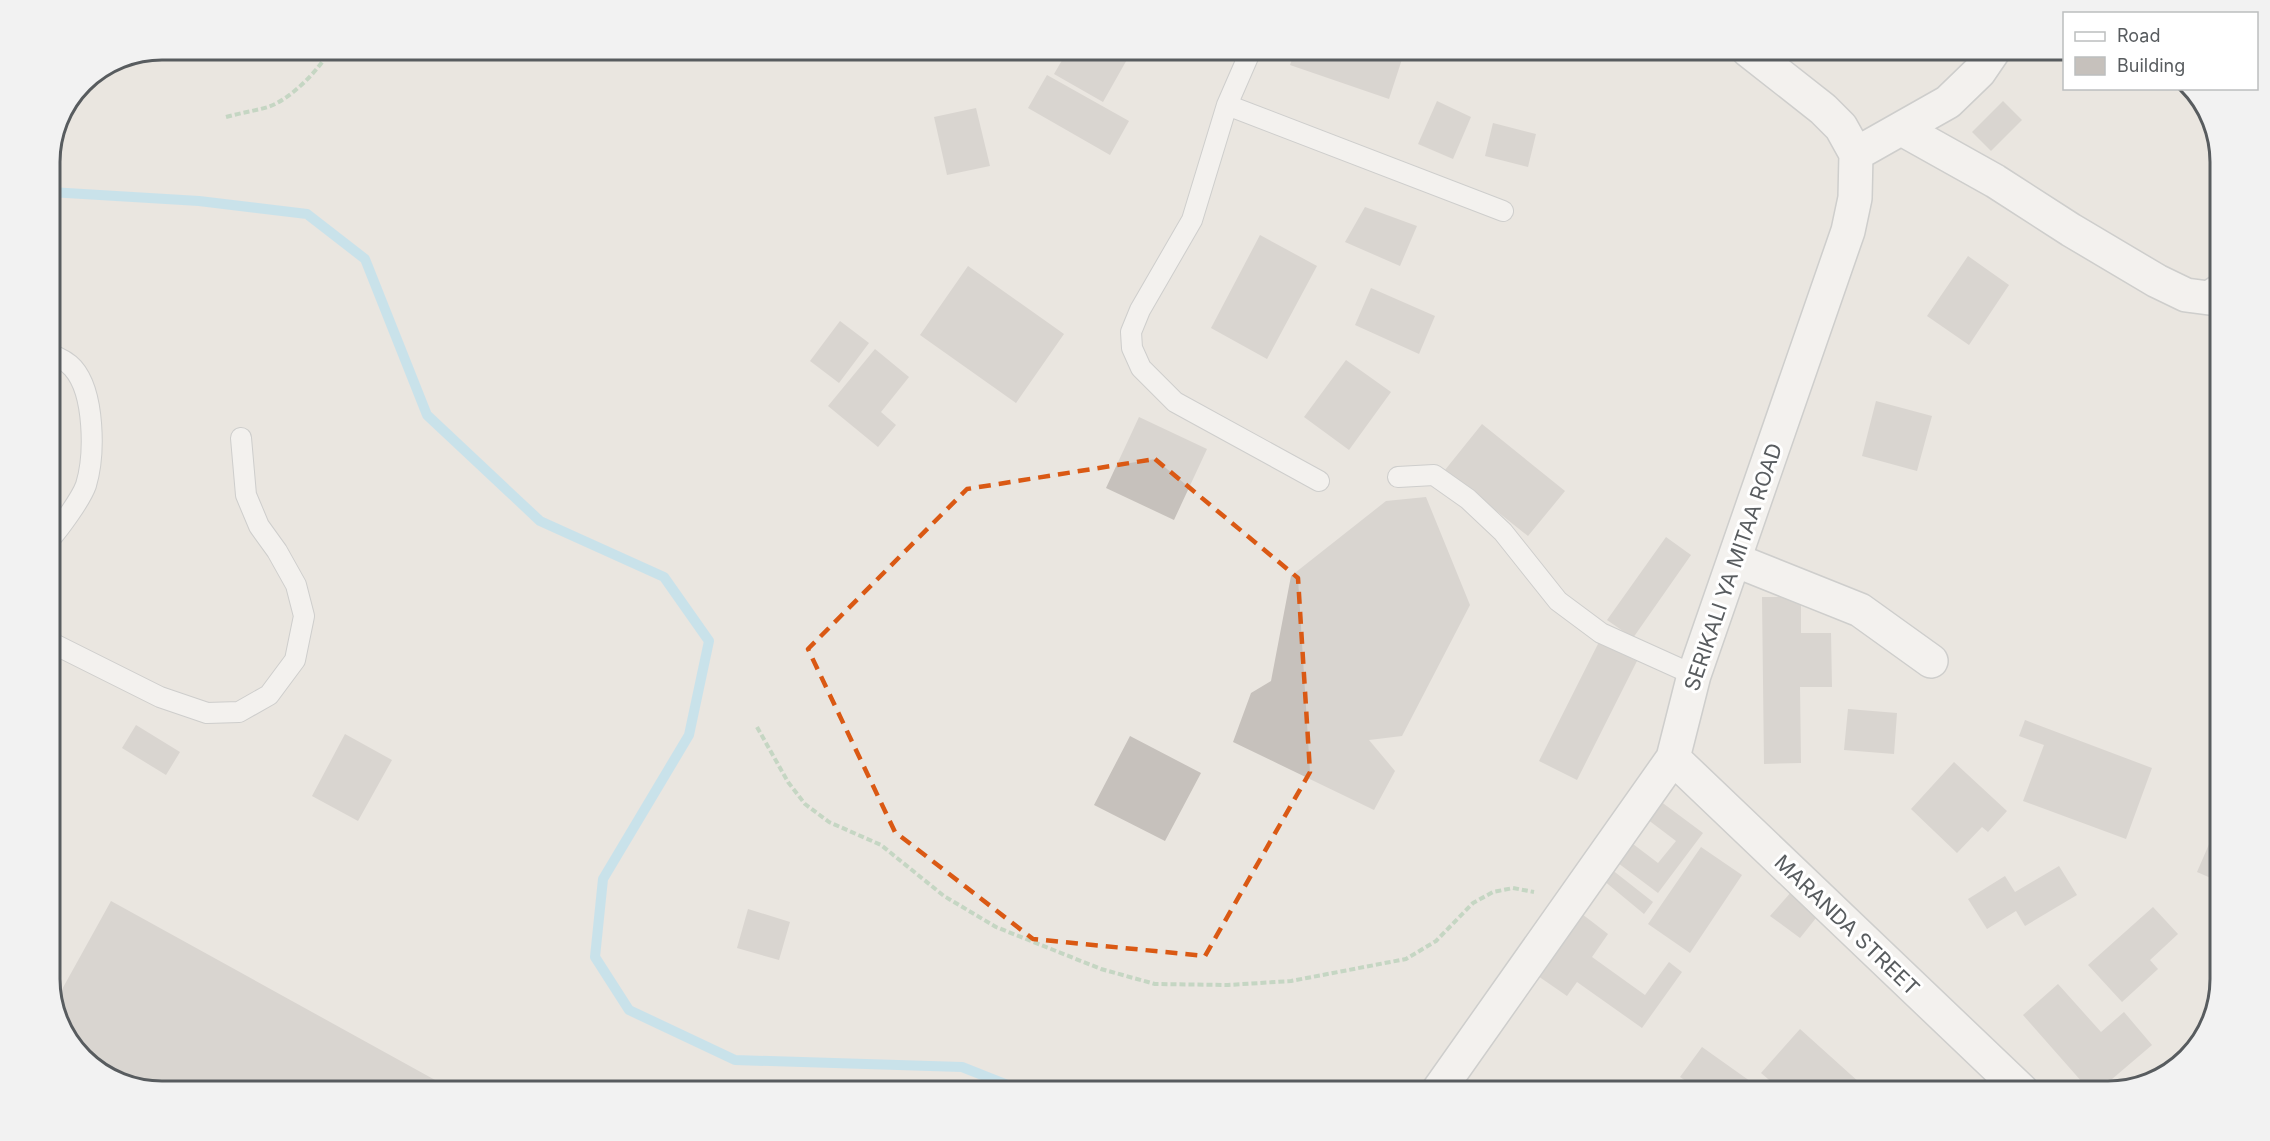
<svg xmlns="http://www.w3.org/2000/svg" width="2270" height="1141" font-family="Inter,sans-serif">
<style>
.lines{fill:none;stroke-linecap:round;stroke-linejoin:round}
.stream{stroke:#a3ddf7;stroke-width:10}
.building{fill:#c6c1bc}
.lane-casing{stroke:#adb1b4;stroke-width:22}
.street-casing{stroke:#adb1b4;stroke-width:36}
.path{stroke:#99c39f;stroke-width:4;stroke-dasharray:6 3;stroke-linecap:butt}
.lane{stroke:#fff;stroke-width:20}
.street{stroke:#fff;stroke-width:33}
.marked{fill:none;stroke:#da5914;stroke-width:4.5;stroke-dasharray:12 8;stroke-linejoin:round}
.labels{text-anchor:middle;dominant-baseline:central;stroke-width:6;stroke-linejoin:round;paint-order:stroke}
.street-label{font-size:21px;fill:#585c5f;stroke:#fff}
.rim{fill:none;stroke:#585c5f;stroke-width:3}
</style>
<rect width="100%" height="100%" fill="#eae6e0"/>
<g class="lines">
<path class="stream" d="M 50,192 L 199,201 L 307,214 L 365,259 L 427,415 L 540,521 L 664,577 L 709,641 L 689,735 L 603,879 L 595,957 L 629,1010 L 735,1060 L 962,1067 L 1023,1091"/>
</g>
<path class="building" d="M 1068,50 L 1119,50 L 1129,56 L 1103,102 L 1054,74 Z
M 1295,50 L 1405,50 L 1389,99 L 1290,65 Z
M 1047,75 L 1129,121 L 1110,155 L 1028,108 Z
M 1437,101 L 1471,117 L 1453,159 L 1418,144 Z
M 2003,101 L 2022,120 L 1991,151 L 1972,132 Z
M 976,108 L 990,166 L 947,175 L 934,117 Z
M 1493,123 L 1536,134 L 1528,167 L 1485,156 Z
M 1365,207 L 1417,226 L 1400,266 L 1345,242 Z
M 1260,235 L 1317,266 L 1267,359 L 1211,328 Z
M 1968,256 L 2009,285 L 1969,345 L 1927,316 Z
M 968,266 L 1064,334 L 1016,403 L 920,335 Z
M 1371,288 L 1435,316 L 1419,354 L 1355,325 Z
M 840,321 L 869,343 L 839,383 L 810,361 Z
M 875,349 L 909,377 L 881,412 L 896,425 L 878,447 L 828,406 Z
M 1346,360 L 1391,392 L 1349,450 L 1304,417 Z
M 1876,401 L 1932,416 L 1917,471 L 1862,456 Z
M 1139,417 L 1207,449 L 1174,520 L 1106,488 Z
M 1482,424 L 1565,491 L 1528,536 L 1445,470 Z
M 1426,497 L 1470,605 L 1402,736 L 1369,740 L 1395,771 L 1374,810 L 1233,742 L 1251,693 L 1271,681 L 1291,576 L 1386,501 Z
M 1666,537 L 1691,555 L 1633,638 L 1607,620 Z
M 1762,597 L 1801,597 L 1801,633 L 1831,633 L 1832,687 L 1800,687 L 1801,763 L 1764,764 Z
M 1599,642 L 1637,661 L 1577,780 L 1539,761 Z
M 1848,709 L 1897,713 L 1894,754 L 1844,750 Z
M 2025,720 L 2152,768 L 2126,839 L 2023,801 L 2044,745 L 2019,736 Z
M 136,725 L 180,752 L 166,775 L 122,748 Z
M 345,734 L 392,760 L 358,821 L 312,796 Z
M 1130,736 L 1201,773 L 1165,841 L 1094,805 Z
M 1954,762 L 2007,811 L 1988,832 L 1982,827 L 1957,853 L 1911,809 Z
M 1656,798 L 1703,833 L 1658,893 L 1618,863 L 1633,844 L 1658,863 L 1676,841 L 1643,816 Z
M 2210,842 L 2220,846 L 2220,882 L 2197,872 Z
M 1701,847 L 1742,875 L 1690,953 L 1648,924 Z
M 2059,866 L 2077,895 L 2025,926 L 2016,911 L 1987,929 L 1968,899 L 2005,876 L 2015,892 Z
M 1611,869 L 1653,902 L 1644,914 L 1603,880 Z
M 1792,891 L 1820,913 L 1800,938 L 1770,916 Z
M 111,901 L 455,1091 L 162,1091 L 113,1080 L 69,1042 L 55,1002 Z
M 2153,907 L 2178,934 L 2150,960 L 2158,969 L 2122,1002 L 2088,965 Z
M 748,909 L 790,922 L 779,960 L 737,948 Z
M 1582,914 L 1608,934 L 1592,957 L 1645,995 L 1669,962 L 1682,972 L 1642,1028 L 1577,982 L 1567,996 L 1538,976 Z
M 2058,984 L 2101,1032 L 2124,1012 L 2152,1045 L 2098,1091 L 2090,1091 L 2023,1015 Z
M 1800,1029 L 1860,1083 L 1852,1091 L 1782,1091 L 1761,1073 Z
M 1702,1047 L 1764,1091 L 1701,1091 L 1680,1077 Z"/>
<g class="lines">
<defs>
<path id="lane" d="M 1251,50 L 1227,105 L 1192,220 L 1140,310 L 1131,332 L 1132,348 L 1141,368 L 1175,402 L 1319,481
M 1227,105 L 1503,211
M 50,354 C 58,357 67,361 73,368 C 95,393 95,455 86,485 C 81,499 60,528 50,539
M 1398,477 L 1434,475 L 1468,499 L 1503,532 L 1558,601 L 1601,633 L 1694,675
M 50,642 L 160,697 L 207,713 L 239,712 L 269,695 L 295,660 L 304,616 L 296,585 L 277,551 L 259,526 L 246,495 L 241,438"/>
<path id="street" d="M 1748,50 L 1823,109 L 1841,127 L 1856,154
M 1902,129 L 1995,181 L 2071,230 L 2157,281 L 2186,295 L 2209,298 L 2220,291
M 1856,154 L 1948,102 L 1979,72 L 1994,50
M 1735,560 L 1860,610 L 1931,661
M 1673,758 L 2022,1091
M 1438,1091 L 1673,758 L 1694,675 L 1848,231 L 1855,198 L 1856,154"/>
</defs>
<use href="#lane" class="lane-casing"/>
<use href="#street" class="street-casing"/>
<path class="path" d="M 226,117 C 240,113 254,111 268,107 C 291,99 319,70 330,50
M 757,727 L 788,782 L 805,804 L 829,822 L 881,845 L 944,896 L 996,927 L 1101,969 L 1155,984 L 1228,985 L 1291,981 L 1406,959 L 1436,941 L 1473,903 L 1493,892 L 1513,888 L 1534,892"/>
<use href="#lane" class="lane"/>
<use href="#street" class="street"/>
</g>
<path d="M0 0H2270V1141H0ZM 1155,459 L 1298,578 L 1310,772 L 1205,956 L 1033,939 L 895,832 L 808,649 L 967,489 Z" fill="#eae6e0" fill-opacity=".55" fill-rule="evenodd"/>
<path class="marked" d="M 1155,459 L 1298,578 L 1310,772 L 1205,956 L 1033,939 L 895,832 L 808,649 L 967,489 Z"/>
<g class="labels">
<g class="street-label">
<text transform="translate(1733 567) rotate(-71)">SERIKALI YA MITAA ROAD</text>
<text transform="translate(1847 925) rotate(44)">MARANDA STREET</text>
</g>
</g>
<path d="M0 0H2270V1141H0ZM162 60H2108A102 102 0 0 1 2210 162V979A102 102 0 0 1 2108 1081H162A102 102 0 0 1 60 979V162A102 102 0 0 1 162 60Z" fill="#f2f2f2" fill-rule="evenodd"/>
<path class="rim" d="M162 60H2108A102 102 0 0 1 2210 162V979A102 102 0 0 1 2108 1081H162A102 102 0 0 1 60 979V162A102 102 0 0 1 162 60Z"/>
<rect x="2063" y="12" width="195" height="78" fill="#ffffff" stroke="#bcbebf" stroke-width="1.5"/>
<rect x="2075" y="32" width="30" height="9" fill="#ffffff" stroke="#bcbebf" stroke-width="1.5"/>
<text x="2117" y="42" font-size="18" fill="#585c5f">Road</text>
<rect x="2075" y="57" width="30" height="18" fill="#c6c1bc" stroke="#bcbebf" stroke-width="1.5"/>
<text x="2117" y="72" font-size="18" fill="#585c5f">Building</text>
</svg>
